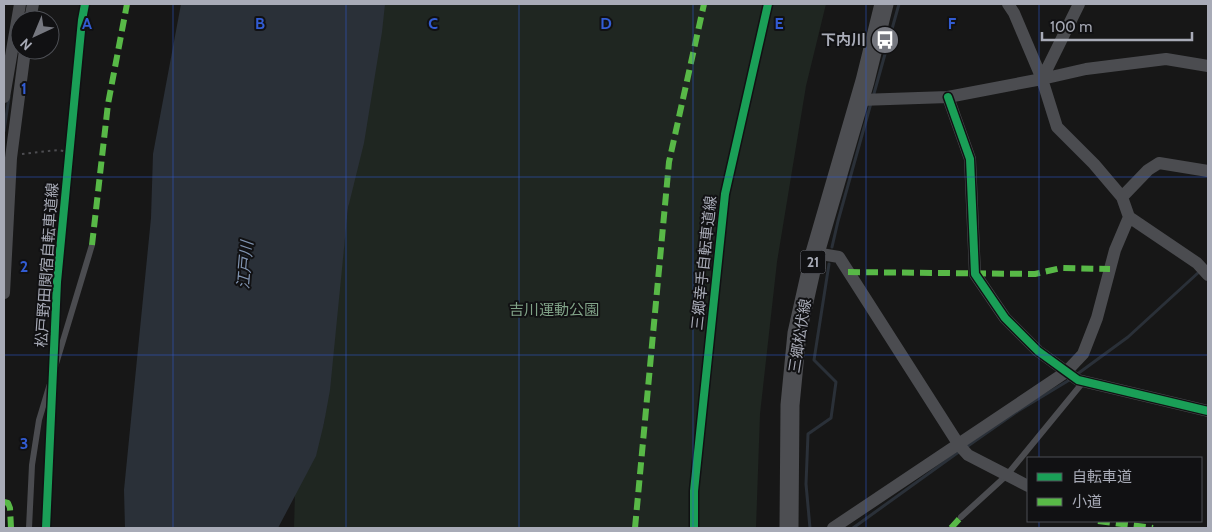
<svg xmlns="http://www.w3.org/2000/svg" width="1212" height="532" font-family="Cabin,'Noto Sans JP',sans-serif">
<style>
.green{fill:#1f2621}
.water{fill:#2a3038}
.lines{fill:none;stroke-linecap:round;stroke-linejoin:round}
.stream{stroke:#2a3038;stroke-width:3}
.path{stroke:#4d4d51;stroke-width:2;stroke-dasharray:2.5 4;stroke-linecap:butt}
.lane{stroke:#4b4c50;stroke-width:6}
.street{stroke:#4b4c50;stroke-width:12}
.primary{stroke:#4d4e52;stroke-width:19}
.quiet{stroke:#58b947;stroke-width:6;stroke-dasharray:12 6;stroke-linecap:butt}
.cycleway-casing{stroke:#111113;stroke-width:11}
.cycleway{stroke:#1a9f57;stroke-width:8}
.grid{fill:none;stroke:#325cd3;stroke-width:1;stroke-opacity:0.55}
.labels{text-anchor:middle;dominant-baseline:central;stroke-width:4;stroke-linejoin:round;paint-order:stroke}
.shield{fill:#111113;stroke:#7b7d86;stroke-width:1}
.shield-label{font-size:14px;font-weight:bold;fill:#a8abb7}
.poi-label{font-size:15px;font-weight:bold;fill:#a8abb7;stroke:#111113;text-anchor:end}
.street-label{font-size:15px;fill:#a8abb7;stroke:#111113}
.park-label{font-size:15px;fill:#80a287;stroke:#111113}
.water-label{font-size:16px;font-style:italic;fill:#8094b1;stroke:#111113}
.grid-label{font-size:16px;text-anchor:middle;font-weight:bold;fill:#325cd3;stroke:#111113;stroke-width:4;stroke-linejoin:round;paint-order:stroke}
</style>
<rect width="100%" height="100%" fill="#171717"/>
<path class="green" d="M 381,4 L 826,4 L 806,86 L 777,262 L 760,414 L 756,528 L 294,528 L 295,493 L 324,423 L 348,208 Z"/>
<path class="water" d="M 181,4 L 385,4 L 382,32 L 364,143 L 348,208 L 330,390 L 324,423 L 316,456 L 278,528 L 125,528 L 124,490 L 151,218 L 153,154 Z"/>
<g class="lines">
<path class="stream" d="M 873,97 L 899,4
M 4,131 L 9,97
M 832,247 L 838,221 L 871,103
M 1076,375 L 1128,337 L 1199,272
M 965,448 L 1018,411 L 1071,379
M 810,528 L 806,484 L 808,434 L 831,418 L 836,382 L 814,360 L 829,264
M 853,528 L 960,451"/>
<path class="path" d="M 22,154 L 58,150 L 69,152"/>
<path class="lane" d="M 961,517 L 1007,475 L 1084,381
M 29,528 L 32,465 L 39,420 L 92,245"/>
<path class="street" d="M 1008,4 L 1014,13 L 1042,79 L 1057,127 L 1094,164 L 1122,197 L 1129,217 L 1197,263 L 1208,275
M 30,20 L 33,4
M 1042,79 L 1079,4
M 4,97 L 20,4
M 948,97 L 970,159 L 975,274 L 1005,318 L 1038,351 L 1078,380 L 1208,411
M 860,100 L 948,97 L 1042,79 L 1086,69 L 1166,59 L 1208,66
M 1122,197 L 1148,170 L 1159,163 L 1208,171
M 815,253 L 839,257 L 959,445 L 968,455 L 1028,486
M 4,293 L 11,158 L 25,50
M 833,528 L 1066,372 L 1083,354 L 1097,318 L 1115,250 L 1129,217"/>
<path class="primary" d="M 789,528 L 790,405 L 797,333 L 815,253 L 865,81 L 884,4"/>
<path class="quiet" d="M 92,245 L 108,104 L 127,4
M 848,272 L 1035,274 L 1061,268 L 1110,269
M 4,502 L 8,503 L 10,508 L 11,528
M 1098,521 L 1153,528
M 635,528 L 669,162 L 704,4
M 951,528 L 961,517"/>
<defs>
<path id="cycleway" d="M 948,97 L 970,159 L 975,274 L 1005,318 L 1038,351 L 1078,380 L 1208,411
M 46,528 L 57,282 L 82,20 L 85,4
M 694,528 L 694,491 L 725,194 L 768,4"/>
</defs>
<use href="#cycleway" class="cycleway-casing"/>
<use href="#cycleway" class="cycleway"/>
</g>
<path class="grid" d="M 173,4 L 173,528M 346,4 L 346,528M 519,4 L 519,528M 693,4 L 693,528M 866,4 L 866,528M 1039,4 L 1039,458M 4,177 L 1208,177M 4,355 L 1208,355M 1039,521 L 1039,528"/>
<defs>
<symbol id="bus-disc" viewBox="-11 -11 22 22"><circle r="9.5" fill="#75777f" stroke="#111113"/><path d="M-5-6H5V4H4V6H2V4H-2V6H-4V4H-5ZM-3.5-4V0h7V-4ZM-3.5 1.2v1.5H-2V1.2ZM2 1.2v1.5H3.5V1.2Z" fill="#fff"/></symbol>
</defs>
<g fill-rule="evenodd">
<use href="#bus-disc" x="869" y="24" width="32" height="32"/>
</g>
<g class="labels">
<rect class="shield" x="800.5" y="250.5" width="25" height="23" rx="4"/>
<g class="shield-label">
<text x="813" y="262">21</text>
</g>
<g class="poi-label">
<text x="866" y="40">下内川</text>
</g>
<g class="street-label">
<text transform="translate(704 263) rotate(-84)">三郷幸手自転車道線</text>
<text transform="translate(47 265) rotate(-86)">松戸野田関宿自転車道線</text>
<text transform="translate(800 336) rotate(-81)">三郷松伏線</text>
</g>
<g class="park-label">
<text x="554" y="310">吉川運動公園</text>
</g>
<g class="water-label">
<text transform="translate(245 265) rotate(-85)">江戸川</text>
</g>
</g>
<g class="grid-label">
<text x="87" y="29">A</text>
<text x="260" y="29">B</text>
<text x="433" y="29">C</text>
<text x="606" y="29">D</text>
<text x="779" y="29">E</text>
<text x="952" y="29">F</text>
<text x="24" y="94">1</text>
<text x="24" y="272">2</text>
<text x="24" y="449">3</text>
</g>
<rect width="1212" height="532" fill="none" stroke="#a8abb7" stroke-width="10"/>
<rect x="1027" y="457" width="175" height="65" fill="#111113" stroke="#4d4f55"/>
<rect x="1037" y="473" width="25" height="8" fill="#1a9f57" stroke="#4d4f55"/>
<text x="1072" y="482" font-size="15" fill="#a8abb7">自転車道</text>
<rect x="1037" y="498" width="25" height="8" fill="#58b947" stroke="#4d4f55"/>
<text x="1072" y="507" font-size="15" fill="#a8abb7">小道</text>
<g transform="translate(35 35) rotate(224)"><circle r="24" fill="#111113" stroke="#4d4f55"/>
<path d="M0-4L9 19L0 12L-9 19Z" fill="#75777f"/>
<text y="-8" font-size="14" font-weight="bold" text-anchor="middle" fill="#a8abb7">N</text>
</g>
<path d="M1042 32v8h150v-8" fill="none" stroke="#a8abb7" stroke-width="2.5"/>
<text x="1050" y="32" font-size="15" fill="#a8abb7" stroke="#111113" stroke-width="4" paint-order="stroke">100 m</text>
</svg>
